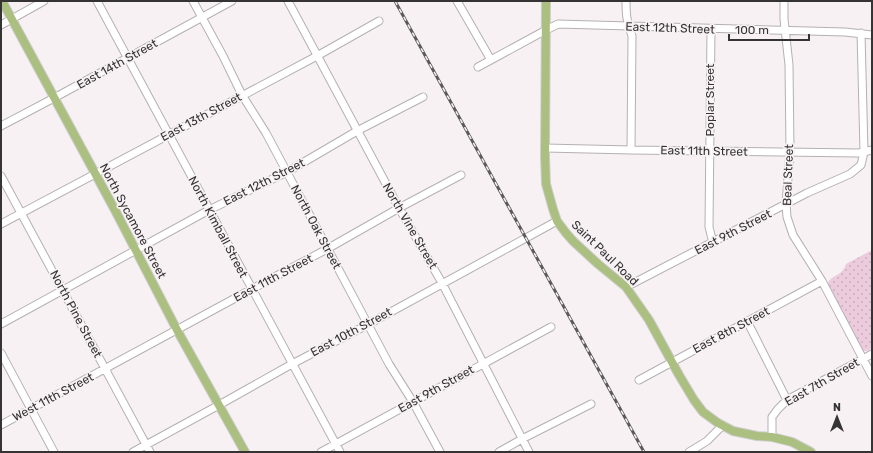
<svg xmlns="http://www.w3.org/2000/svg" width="873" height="453" font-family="Rubik,sans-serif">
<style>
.park{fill:url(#park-dots)}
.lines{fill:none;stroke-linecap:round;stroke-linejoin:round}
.minor-casing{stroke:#b5b0b3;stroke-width:9}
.major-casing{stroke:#cfcece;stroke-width:10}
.minor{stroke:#fff;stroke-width:7}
.major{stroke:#aabf80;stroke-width:8}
.rail-casing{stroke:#5b595a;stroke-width:3}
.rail{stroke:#f7f1f4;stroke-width:1.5;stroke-dasharray:4.5;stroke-linecap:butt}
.labels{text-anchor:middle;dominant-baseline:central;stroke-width:3.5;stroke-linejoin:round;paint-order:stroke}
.street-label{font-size:12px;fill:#353334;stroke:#f7f1f4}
</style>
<defs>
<pattern id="park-dots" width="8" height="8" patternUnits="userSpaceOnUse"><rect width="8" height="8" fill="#ebcbdc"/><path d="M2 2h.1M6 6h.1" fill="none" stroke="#caafbd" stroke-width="1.8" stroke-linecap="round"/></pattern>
</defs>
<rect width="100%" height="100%" fill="#f7f1f4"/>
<path class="park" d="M 872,250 L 872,348 L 867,351 L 863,351 L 828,286 C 827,275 842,278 846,264 Z"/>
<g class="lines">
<defs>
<path id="minor" d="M 97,1 L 340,452
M 193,1 L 223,56 L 242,95 L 266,133 L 389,364 L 413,402 L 440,452
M 288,1 L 399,208 L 442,283 L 529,452
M 457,1 L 491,60
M 626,1 C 626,15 627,23 632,36 L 631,150
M 784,1 L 784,19 L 789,65 L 790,152 L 786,204 L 787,217 L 793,235 L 822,281 L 872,376
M 1,25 L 44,1
M 711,29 L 709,227 L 713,243
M 478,67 L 546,30 L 558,24 L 845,32 L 872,35
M 1,126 L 54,98 L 232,1
M 545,148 L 631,150 L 859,153 L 872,150
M 1,176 L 150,452
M 1,224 L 317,56 L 379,21
M 626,287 L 807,193 L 850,174 L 861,165 L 864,152 L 861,33
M 747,321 L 787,400
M 1,324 L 209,210 L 287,172 L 357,131 L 423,97
M 1,353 L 54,452
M 639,380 L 822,281
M 1,425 L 252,289 L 327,249 L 399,208 L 461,175
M 772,437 L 772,417 L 778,409 L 787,400 L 872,354
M 133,452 L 219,405 L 292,364 L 367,325 L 557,221
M 321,452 L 551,327
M 499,452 L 522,439 L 591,404
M 689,452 L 707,441 L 722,426"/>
<path id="major" d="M 2,1 L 116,212 L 177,330 L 245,452
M 546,1 L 545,157 L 546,184 L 553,209 L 557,221 L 566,233 L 573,241 L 598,264 L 626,287 L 649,320 L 679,375 L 694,400 L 703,412 L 718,423 L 733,431 L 757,436 L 772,437 L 792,442 L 811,452"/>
</defs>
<use href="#minor" class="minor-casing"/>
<use href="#major" class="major-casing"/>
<use href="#minor" class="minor"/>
<use href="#major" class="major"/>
<defs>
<path id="rail" d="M 395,1 L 644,452"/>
</defs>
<use href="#rail" class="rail-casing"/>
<use href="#rail" class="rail"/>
</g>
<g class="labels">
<g class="street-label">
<text transform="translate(670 28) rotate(2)">East 12th Street</text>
<text transform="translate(117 64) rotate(-29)">East 14th Street</text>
<text transform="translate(710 100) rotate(-90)">Poplar Street</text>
<text transform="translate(201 117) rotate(-28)">East 13th Street</text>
<text transform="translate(704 151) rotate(1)">East 11th Street</text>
<text transform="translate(788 175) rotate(-88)">Beal Street</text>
<text transform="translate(264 182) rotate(-27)">East 12th Street</text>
<text transform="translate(133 221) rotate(62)">North Sycamore Street</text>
<text transform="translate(410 226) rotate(60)">North Vine Street</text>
<text transform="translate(218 227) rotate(62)">North Kimball Street</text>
<text transform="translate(316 227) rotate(62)">North Oak Street</text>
<text transform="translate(733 232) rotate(-27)">East 9th Street</text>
<text transform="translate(605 253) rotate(44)">Saint Paul Road</text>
<text transform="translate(273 278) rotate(-28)">East 11th Street</text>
<text transform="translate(76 314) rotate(62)">North Pine Street</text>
<text transform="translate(731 330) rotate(-28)">East 8th Street</text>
<text transform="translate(351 332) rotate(-28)">East 10th Street</text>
<text transform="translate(822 382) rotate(-30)">East 7th Street</text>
<text transform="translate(436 389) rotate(-29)">East 9th Street</text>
<text transform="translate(53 397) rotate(-28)">West 11th Street</text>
</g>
</g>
<rect width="873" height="453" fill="none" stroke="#353334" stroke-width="4"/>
<g transform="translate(837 417)" stroke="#f7f1f4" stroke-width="3" paint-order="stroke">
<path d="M0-3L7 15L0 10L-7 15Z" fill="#353334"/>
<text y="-6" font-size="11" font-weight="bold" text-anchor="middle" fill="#353334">N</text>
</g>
<path d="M729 34v6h80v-6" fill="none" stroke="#353334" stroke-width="2"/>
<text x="735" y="34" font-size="12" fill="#353334" stroke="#f7f1f4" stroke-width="3" paint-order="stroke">100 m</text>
</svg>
